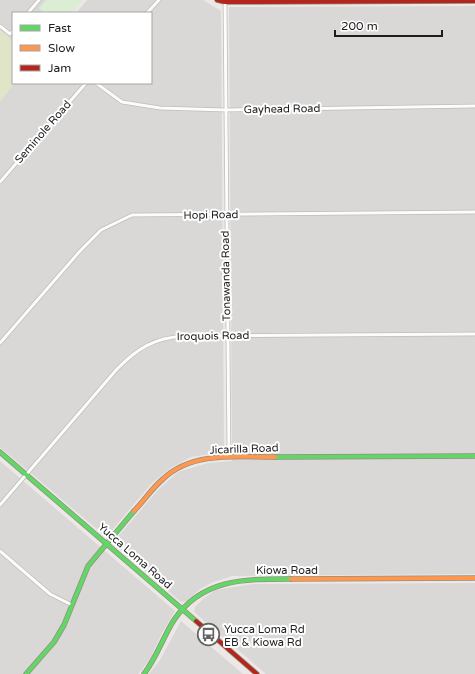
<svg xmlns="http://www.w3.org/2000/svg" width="475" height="674" font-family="'Varela Round',sans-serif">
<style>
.residential{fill:#dad8d7}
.grass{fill:#e0e5c7}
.park{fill:#dbeed3}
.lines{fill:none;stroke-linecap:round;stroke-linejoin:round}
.street-casing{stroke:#bebdbc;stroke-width:4.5}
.fast-casing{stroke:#938e7f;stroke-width:5.5}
.slow-casing{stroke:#938e7f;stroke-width:5.5}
.jam-casing{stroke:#938e7f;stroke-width:5.5}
.street{stroke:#fcfcfb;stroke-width:3}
.fast{stroke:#63d668;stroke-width:4}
.slow{stroke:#ff974d;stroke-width:4}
.jam{stroke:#b3261e;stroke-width:4}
.labels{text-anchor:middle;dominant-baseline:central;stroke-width:4;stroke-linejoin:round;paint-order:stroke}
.street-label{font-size:11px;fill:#1d1d1d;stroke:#fff}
.poi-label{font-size:11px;fill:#1d1d1d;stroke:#fff;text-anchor:start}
</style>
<rect width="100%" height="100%" fill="#ebe8e5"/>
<path class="residential" d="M 0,0 L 46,0 L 44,13 L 13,13 L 13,41 L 0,30 Z
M 87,0 L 203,0 L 221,11 L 224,452 L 191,457 L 169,469 L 152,483 L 108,535 L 105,536 L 0,447 L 0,101 L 15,83 L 151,83 L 151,13 L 76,13 Z
M 475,6 L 475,574 L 232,576 L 211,583 L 200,589 L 187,601 L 181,602 L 115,545 L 115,540 L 158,490 L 178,472 L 208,463 L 232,461 L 229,7 Z
M 0,461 L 175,611 L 161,635 L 149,661 L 138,674 L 0,674 Z
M 475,583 L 475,674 L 266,674 L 194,612 L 195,607 L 204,598 L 216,590 L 253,584 Z
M 181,621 L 243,674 L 149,674 L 160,660 Z"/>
<path class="grass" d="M 0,30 L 13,41 L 13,83 L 15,83 L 0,101 Z"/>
<path class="park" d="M 46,0 L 83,0 L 72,13 L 44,13 L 39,8 Z"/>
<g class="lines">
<defs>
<path id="street" d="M 225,1 L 229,457
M 28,13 L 39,0
M 147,13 L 159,0
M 0,26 L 10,34 L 13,31
M 96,83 L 122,102 L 160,108 L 225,110 L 475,106
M 0,182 L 86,83
M 0,343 L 80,251 L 101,230 L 132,215 L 475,212
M 0,505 L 117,369 C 138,348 154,338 184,336 L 475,334
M 0,551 L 50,594 L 72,605"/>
<path id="fast" d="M 0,452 L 196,621
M 275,457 L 475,456
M 26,674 L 54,642 L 64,625 L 88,566 L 134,511
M 144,674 C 157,657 163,637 174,620 C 202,578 246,579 291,579"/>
<path id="slow" d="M 134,511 C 144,501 152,488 163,479 C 192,451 238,457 275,457
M 291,579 L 475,578"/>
<path id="jam" d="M 217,0 L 225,2 L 475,1
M 196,621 L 257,674"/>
</defs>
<use href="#street" class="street-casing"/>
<use href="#fast" class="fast-casing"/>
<use href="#slow" class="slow-casing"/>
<use href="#jam" class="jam-casing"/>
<use href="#street" class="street"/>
<use href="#fast" class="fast"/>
<use href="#slow" class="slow"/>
<use href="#jam" class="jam"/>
</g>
<defs>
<symbol id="bus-ring" viewBox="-11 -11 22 22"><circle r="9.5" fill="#fff" stroke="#656463" stroke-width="1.5"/><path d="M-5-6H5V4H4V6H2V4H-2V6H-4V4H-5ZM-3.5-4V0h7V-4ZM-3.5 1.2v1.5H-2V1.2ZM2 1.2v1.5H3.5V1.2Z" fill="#656463"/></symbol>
</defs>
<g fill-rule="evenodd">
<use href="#bus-ring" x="196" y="622" width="25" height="25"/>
</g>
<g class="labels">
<g class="street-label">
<text transform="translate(282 109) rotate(-1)">Gayhead Road</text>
<text transform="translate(43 132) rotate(-49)">Seminole Road</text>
<text transform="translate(211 215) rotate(-1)">Hopi Road</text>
<text transform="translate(226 276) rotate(-91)">Tonawanda Road</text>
<text transform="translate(213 336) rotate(-1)">Iroquois Road</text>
<text transform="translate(244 449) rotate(-2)">Jicarilla Road</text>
<text transform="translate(135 556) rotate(41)">Yucca Loma Road</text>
<text x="287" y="570">Kiowa Road</text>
</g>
<g class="poi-label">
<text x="224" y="629">Yucca Loma Rd<tspan x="224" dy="13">EB &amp; Kiowa Rd</tspan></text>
</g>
</g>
<rect x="12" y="12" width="140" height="72" fill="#ffffff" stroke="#a5a5a5"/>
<rect x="20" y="25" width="20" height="6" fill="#63d668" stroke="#a5a5a5"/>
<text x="48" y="32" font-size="12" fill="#1d1d1d">Fast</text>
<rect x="20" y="45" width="20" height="6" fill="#ff974d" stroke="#a5a5a5"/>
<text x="48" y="52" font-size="12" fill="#1d1d1d">Slow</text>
<rect x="20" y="65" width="20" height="6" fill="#b3261e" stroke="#a5a5a5"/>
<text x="48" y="72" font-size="12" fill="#1d1d1d">Jam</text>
<path d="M335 30v6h107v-6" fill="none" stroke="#1d1d1d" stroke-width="2"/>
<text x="341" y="30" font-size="12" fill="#1d1d1d" stroke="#ffffff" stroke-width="3" paint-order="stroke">200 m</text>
</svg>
